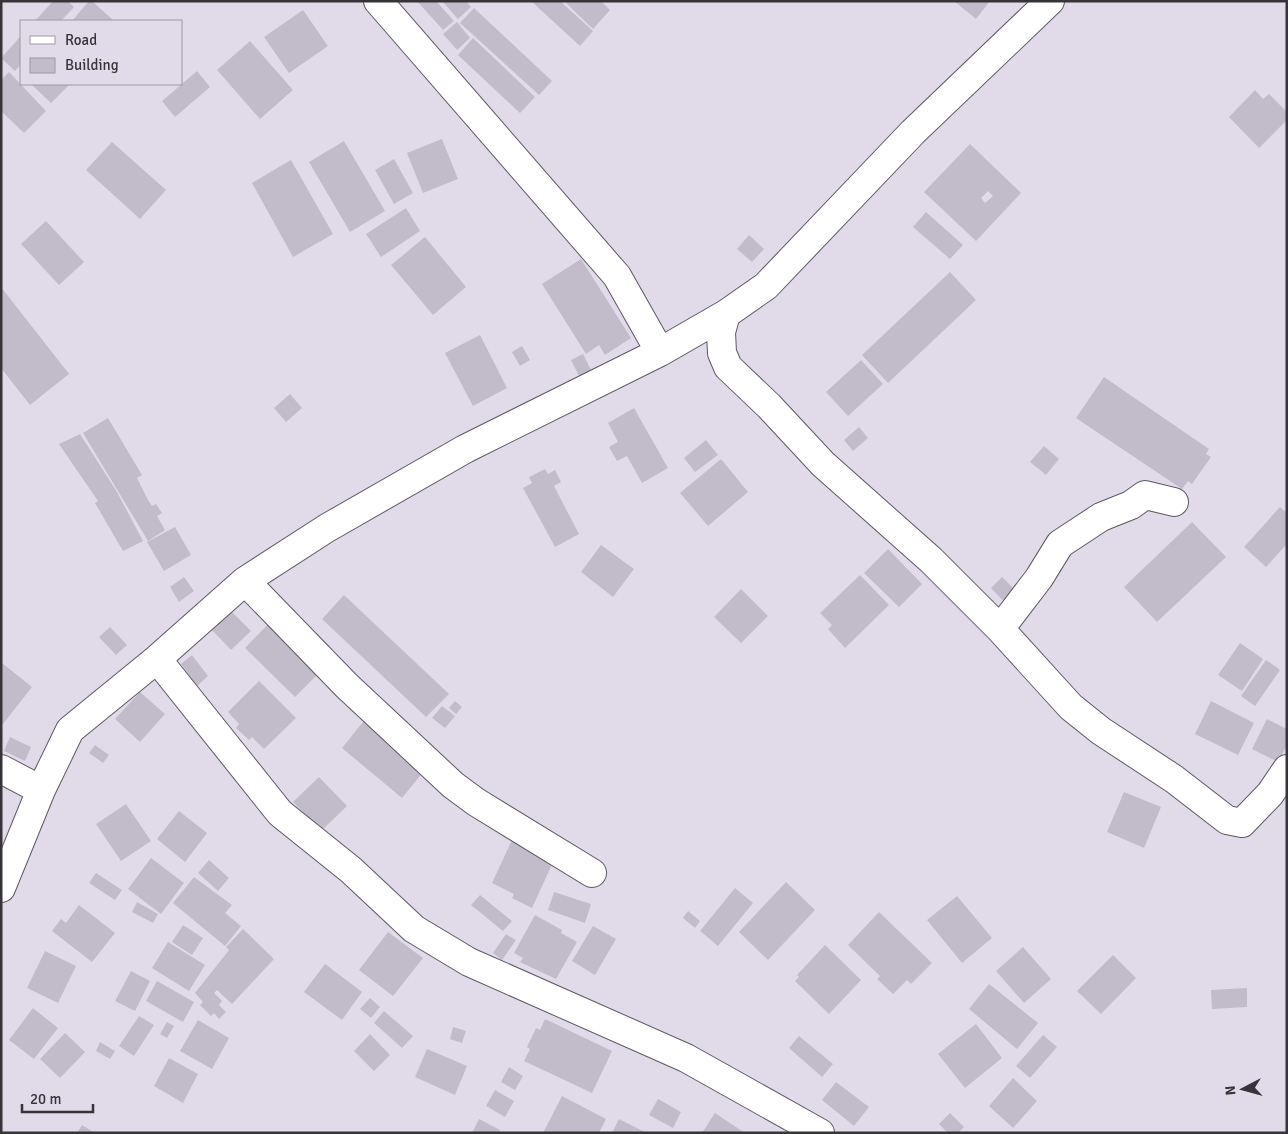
<svg xmlns="http://www.w3.org/2000/svg" width="1288" height="1134" font-family="Signika,sans-serif">
<style>
.building{fill:#c2bcca;fill-rule:evenodd}
.lines{fill:none;stroke-linecap:round;stroke-linejoin:round}
.minor-casing{stroke:#5d5863;stroke-width:30}
.minor{stroke:#fff;stroke-width:28}
</style>
<rect width="100%" height="100%" fill="#e1dbe9"/>
<path class="building" d="M 53,1 L 68,1 L 74,7 L 61,21 L 35,21 Z
M 89,1 L 92,1 L 114,21 L 72,21 Z
M 417,1 L 436,1 L 454,21 L 443,30 Z
M 442,1 L 466,1 L 471,7 L 458,19 Z
M 531,1 L 560,1 L 593,31 L 580,46 Z
M 564,1 L 601,1 L 610,10 L 593,29 Z
M 954,1 L 990,1 L 976,19 Z
M 474,8 L 552,81 L 539,95 L 460,23 Z
M 303,10 L 328,46 L 289,73 L 264,37 Z
M 457,22 L 470,38 L 457,50 L 443,34 Z
M 21,36 L 21,64 L 15,71 L 1,58 Z
M 473,38 L 535,97 L 520,113 L 458,55 Z
M 250,41 L 293,90 L 260,119 L 217,70 Z
M 197,71 L 210,87 L 175,117 L 162,101 Z
M 9,72 L 46,111 L 24,133 L 1,111 L 1,80 Z
M 31,84 L 70,84 L 51,103 Z
M 1255,90 L 1263,99 L 1269,94 L 1287,112 L 1287,120 L 1259,148 L 1229,117 Z
M 442,139 L 458,179 L 423,193 L 407,153 Z
M 344,141 L 385,211 L 350,232 L 309,162 Z
M 112,142 L 166,190 L 140,219 L 86,170 Z
M 970,144 L 1021,193 L 976,241 L 924,192 ZM 988,191 L 993,196 L 985,203 L 981,198 Z
M 394,159 L 413,193 L 394,204 L 375,170 Z
M 291,160 L 333,234 L 293,257 L 252,183 Z
M 406,208 L 420,231 L 381,257 L 366,234 Z
M 926,212 L 963,245 L 950,259 L 913,227 Z
M 46,221 L 84,262 L 59,285 L 21,244 Z
M 749,235 L 764,249 L 752,262 L 737,249 Z
M 425,237 L 466,287 L 433,315 L 391,265 Z
M 581,259 L 631,338 L 605,355 L 599,345 L 586,354 L 542,284 Z
M 950,272 L 976,300 L 888,383 L 862,355 Z
M 1,287 L 69,374 L 30,405 L 1,368 Z
M 480,335 L 507,388 L 473,406 L 445,353 Z
M 522,346 L 530,360 L 520,366 L 512,352 Z
M 583,354 L 592,372 L 580,378 L 571,360 Z
M 861,360 L 883,384 L 848,416 L 826,392 Z
M 1104,377 L 1209,449 L 1206,454 L 1211,457 L 1192,484 L 1188,481 L 1182,489 L 1076,418 Z
M 290,394 L 302,408 L 286,422 L 274,408 Z
M 634,408 L 668,468 L 642,483 L 627,456 L 617,461 L 609,447 L 618,442 L 608,423 Z
M 108,418 L 142,475 L 137,478 L 148,500 L 152,506 L 156,504 L 162,513 L 157,516 L 165,530 L 148,541 L 83,433 Z
M 859,427 L 868,438 L 853,451 L 844,440 Z
M 80,434 L 117,492 L 143,541 L 123,551 L 95,503 L 98,501 L 59,444 Z
M 706,440 L 718,455 L 695,472 L 684,458 Z
M 1044,446 L 1059,459 L 1046,475 L 1030,462 Z
M 721,459 L 748,492 L 708,526 L 680,493 Z
M 545,469 L 548,474 L 555,470 L 561,482 L 554,486 L 579,534 L 555,547 L 523,488 L 532,483 L 529,477 Z
M 1280,507 L 1287,513 L 1287,544 L 1266,567 L 1244,547 Z
M 1192,522 L 1226,557 L 1157,622 L 1124,587 Z
M 175,527 L 191,555 L 164,571 L 147,542 Z
M 601,545 L 634,569 L 613,597 L 581,572 Z
M 888,549 L 922,584 L 899,607 L 864,573 Z
M 860,575 L 889,605 L 845,648 L 828,629 L 832,625 L 820,613 Z
M 184,577 L 194,591 L 179,602 L 170,587 Z
M 1002,577 L 1020,595 L 1009,607 L 991,588 Z
M 741,589 L 768,616 L 741,643 L 714,617 Z
M 344,595 L 449,694 L 426,717 L 322,619 Z
M 230,610 L 251,631 L 231,650 L 210,628 Z
M 270,622 L 320,672 L 295,697 L 245,648 Z
M 110,627 L 127,645 L 116,655 L 99,637 Z
M 1240,643 L 1263,659 L 1242,691 L 1218,675 Z
M 192,655 L 208,676 L 197,686 L 181,664 Z
M 1266,660 L 1280,670 L 1255,706 L 1241,696 Z
M 2,663 L 32,687 L 3,724 L 1,723 Z
M 259,681 L 296,718 L 264,749 L 252,737 L 249,740 L 236,728 L 239,724 L 228,712 Z
M 140,692 L 165,714 L 140,742 L 115,719 Z
M 455,701 L 462,707 L 456,714 L 449,708 Z
M 1211,701 L 1254,723 L 1238,755 L 1195,734 Z
M 442,706 L 455,716 L 445,728 L 432,718 Z
M 367,717 L 428,766 L 402,798 L 342,748 Z
M 1267,719 L 1287,729 L 1287,745 L 1278,762 L 1252,749 Z
M 10,737 L 31,747 L 25,761 L 4,751 Z
M 95,745 L 109,755 L 103,763 L 89,753 Z
M 319,777 L 347,806 L 321,831 L 293,802 Z
M 1124,792 L 1161,807 L 1144,848 L 1107,832 Z
M 126,804 L 151,841 L 121,861 L 96,824 Z
M 179,811 L 207,833 L 185,862 L 157,839 Z
M 512,840 L 554,860 L 532,908 L 512,898 L 514,894 L 492,883 Z
M 151,858 L 184,883 L 161,914 L 128,889 Z
M 209,860 L 229,878 L 218,891 L 198,873 Z
M 96,873 L 122,890 L 115,900 L 89,883 Z
M 194,877 L 232,905 L 225,913 L 241,926 L 225,946 L 173,903 Z
M 786,882 L 815,910 L 768,960 L 739,932 Z
M 735,888 L 753,903 L 718,946 L 700,931 Z
M 554,892 L 591,904 L 585,923 L 548,910 Z
M 480,895 L 512,921 L 503,931 L 471,905 Z
M 957,896 L 992,938 L 962,963 L 927,920 Z
M 137,902 L 158,914 L 153,923 L 132,912 Z
M 79,905 L 115,933 L 92,962 L 52,931 L 61,919 L 66,923 Z
M 688,911 L 700,921 L 695,928 L 683,918 Z
M 879,912 L 932,963 L 911,984 L 907,980 L 893,994 L 877,979 L 880,976 L 848,945 Z
M 535,915 L 562,930 L 561,933 L 577,942 L 556,979 L 520,962 L 523,958 L 514,953 Z
M 183,925 L 203,938 L 192,955 L 172,942 Z
M 593,926 L 616,939 L 595,975 L 572,961 Z
M 243,929 L 274,959 L 232,1004 L 217,990 L 214,993 L 222,1001 L 219,1005 L 226,1012 L 219,1019 L 214,1013 L 211,1016 L 200,1005 L 203,1002 L 195,993 L 229,950 L 226,947 Z
M 388,932 L 423,958 L 393,996 L 359,970 Z
M 506,934 L 516,940 L 502,960 L 493,953 Z
M 168,942 L 205,965 L 189,991 L 152,968 Z
M 825,945 L 861,980 L 829,1014 L 795,981 L 799,977 L 797,975 Z
M 1023,947 L 1051,979 L 1024,1003 L 996,971 Z
M 45,951 L 76,966 L 58,1003 L 27,988 Z
M 1113,955 L 1136,978 L 1101,1014 L 1077,991 Z
M 325,964 L 362,992 L 342,1020 L 304,992 Z
M 131,971 L 150,981 L 135,1011 L 115,1001 Z
M 157,981 L 194,1002 L 183,1022 L 146,1001 Z
M 989,984 L 1038,1023 L 1017,1049 L 969,1009 Z
M 1247,988 L 1247,1007 L 1212,1009 L 1211,990 Z
M 370,998 L 380,1007 L 371,1018 L 360,1009 Z
M 33,1008 L 58,1028 L 34,1059 L 9,1040 Z
M 384,1011 L 413,1036 L 402,1048 L 374,1023 Z
M 139,1016 L 154,1025 L 134,1056 L 119,1046 Z
M 545,1019 L 612,1051 L 592,1093 L 524,1061 L 530,1049 L 527,1047 L 536,1028 L 540,1030 Z
M 198,1020 L 229,1038 L 212,1069 L 180,1051 Z
M 167,1022 L 174,1026 L 167,1038 L 160,1034 Z
M 976,1024 L 1002,1058 L 965,1088 L 938,1054 Z
M 453,1027 L 466,1031 L 462,1043 L 450,1039 Z
M 65,1033 L 85,1052 L 60,1078 L 40,1059 Z
M 370,1034 L 390,1055 L 374,1071 L 354,1051 Z
M 1043,1035 L 1057,1047 L 1030,1078 L 1016,1066 Z
M 799,1036 L 833,1064 L 822,1077 L 789,1048 Z
M 100,1042 L 115,1051 L 110,1059 L 96,1051 Z
M 427,1049 L 467,1066 L 455,1095 L 415,1077 Z
M 169,1058 L 198,1074 L 183,1103 L 154,1086 Z
M 509,1067 L 523,1076 L 515,1090 L 501,1082 Z
M 1013,1078 L 1037,1101 L 1013,1128 L 989,1106 Z
M 836,1082 L 869,1107 L 854,1126 L 822,1100 Z
M 495,1090 L 514,1101 L 505,1117 L 486,1106 Z
M 562,1096 L 606,1119 L 599,1133 L 543,1133 Z
M 658,1099 L 681,1112 L 673,1128 L 649,1115 Z
M 715,1113 L 745,1133 L 702,1133 Z
M 950,1113 L 964,1127 L 958,1133 L 948,1133 L 939,1124 Z
M 479,1119 L 500,1130 L 499,1133 L 472,1133 Z
M 619,1119 L 647,1133 L 612,1133 Z
M 82,1125 L 95,1133 L 77,1133 Z"/>
<g class="lines">
<defs>
<path id="minor" d="M 378,1 L 617,276 L 660,352
M 726,314 L 721,332 L 722,353 L 728,367 L 769,406 L 823,464 L 931,560 L 1000,629 L 1039,578 L 1060,544 L 1101,517 L 1131,505 L 1145,495 L 1174,502
M 245,581 L 347,686 L 453,785 L 476,802 L 592,873
M 1000,629 L 1071,707 L 1101,731 L 1174,779 L 1227,820 L 1242,823 L 1270,794 L 1287,769
M 157,659 L 280,813 L 351,870 L 414,929 L 469,962 L 686,1058 L 820,1133
M 1,769 L 41,790
M 1,888 L 41,790 L 70,730 L 157,659 L 245,581 L 327,528 L 465,449 L 660,352 L 726,314 L 766,286 L 913,132 L 1050,1"/>
</defs>
<use href="#minor" class="minor-casing"/>
<use href="#minor" class="minor"/>
</g>
<rect width="1288" height="1134" fill="none" stroke="#363339" stroke-width="5"/>
<rect x="20" y="20" width="162" height="65" fill="#e1dbe9" stroke="#9d98a3"/>
<rect x="30" y="36" width="25" height="8" fill="#ffffff" stroke="#9d98a3"/>
<text x="65" y="45" font-size="15" fill="#363339">Road</text>
<rect x="30" y="58" width="25" height="15" fill="#c2bcca" stroke="#9d98a3"/>
<text x="65" y="70" font-size="15" fill="#363339">Building</text>
<g transform="translate(1243 1089) rotate(264)" stroke="#e1dbe9" stroke-width="4" paint-order="stroke">
<path d="M0-4L9 19L0 12L-9 19Z" fill="#363339"/>
<text y="-8" font-size="14" font-weight="bold" text-anchor="middle" fill="#363339">N</text>
</g>
<path d="M22 1104v8h71v-8" fill="none" stroke="#363339" stroke-width="2.5"/>
<text x="30" y="1104" font-size="15" fill="#363339" stroke="#e1dbe9" stroke-width="4" paint-order="stroke">20 m</text>
</svg>
